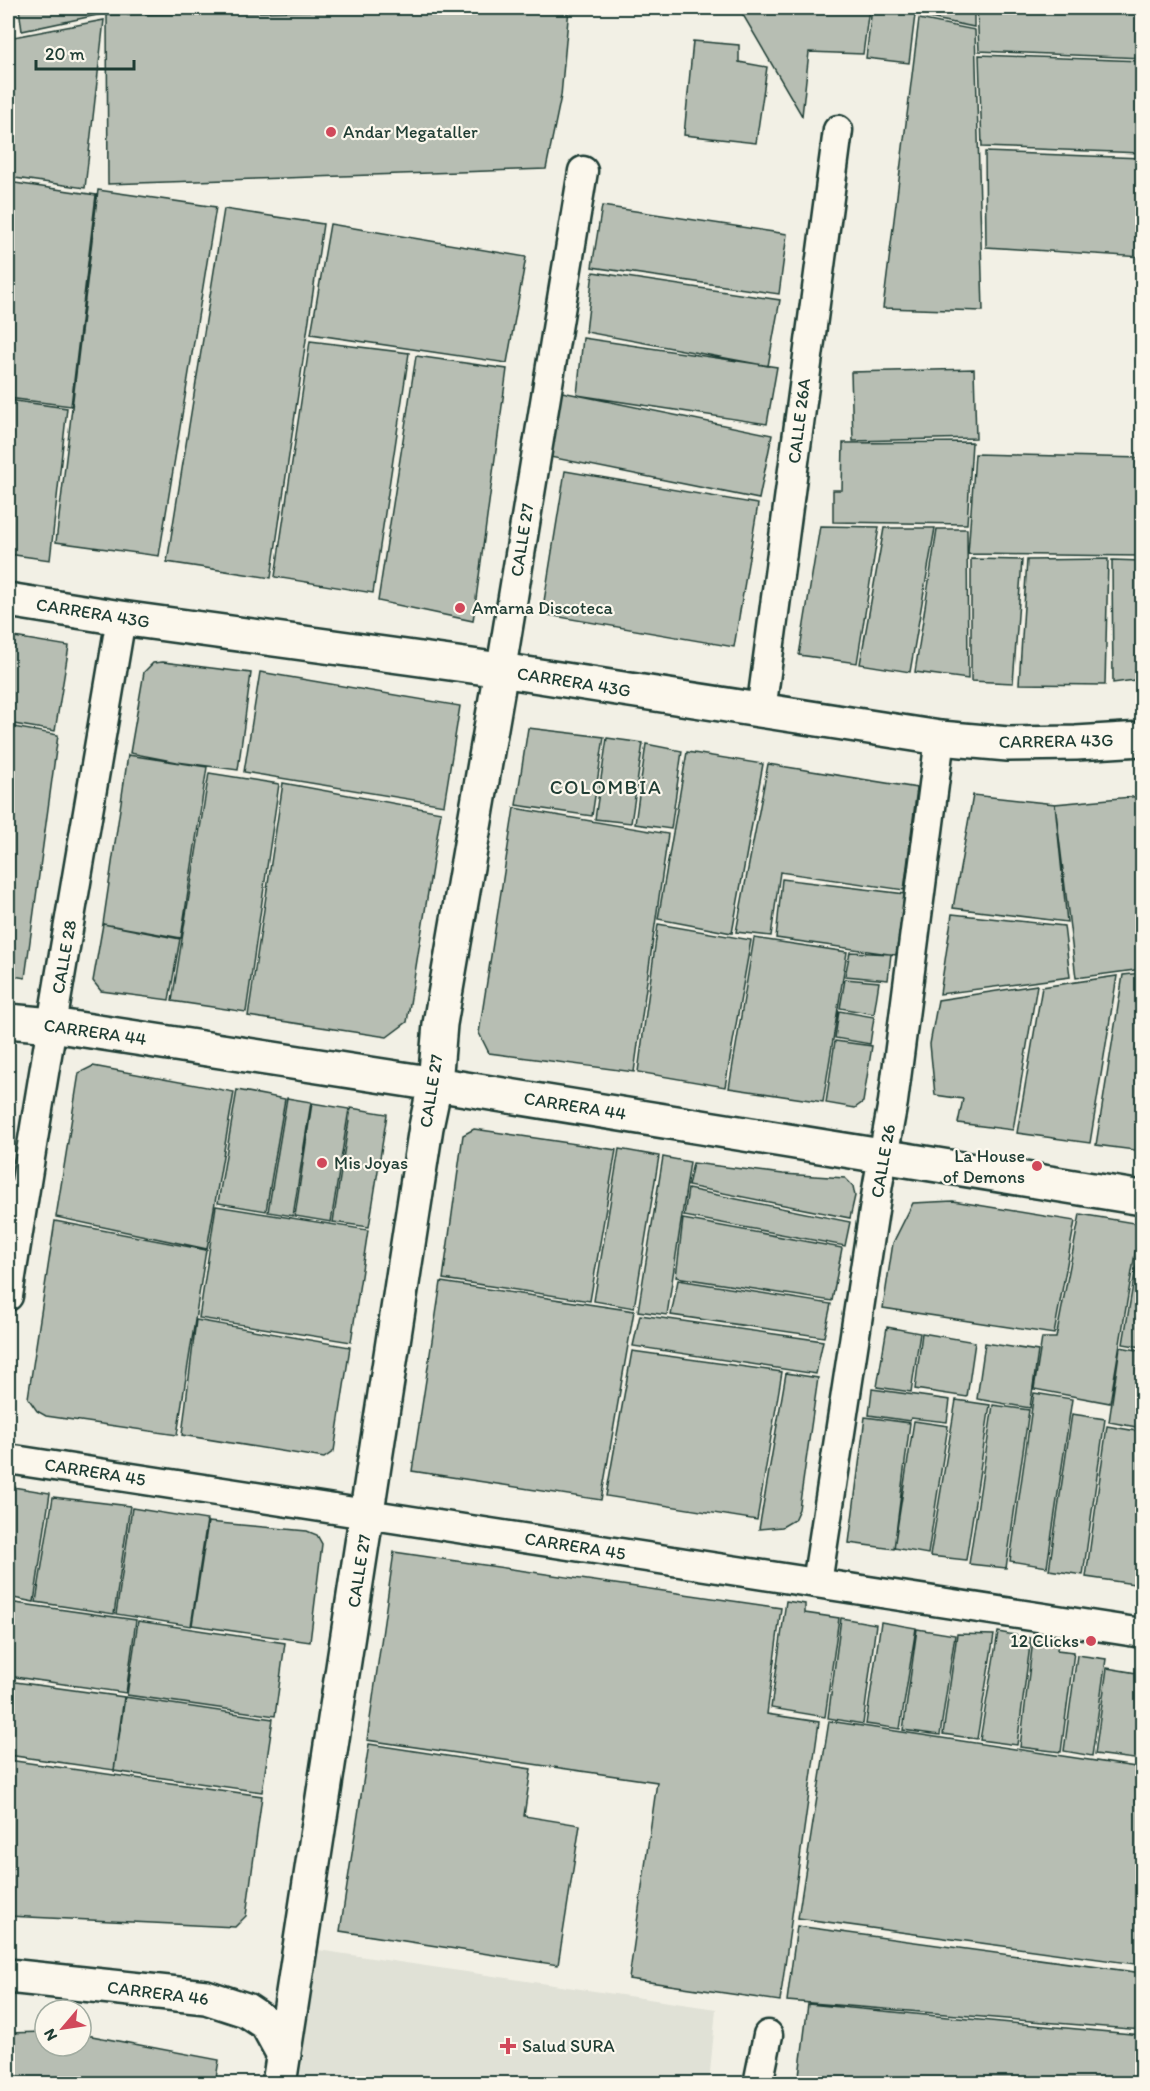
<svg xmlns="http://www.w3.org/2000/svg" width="1150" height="2091" font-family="Itim,sans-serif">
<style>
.built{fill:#e0e1d6}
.building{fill:#b7beb3;stroke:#1f3d34;stroke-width:1.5}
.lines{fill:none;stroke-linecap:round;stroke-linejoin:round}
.minor-casing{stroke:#1f3d34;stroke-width:33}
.tertiary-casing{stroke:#1f3d34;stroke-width:38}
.minor{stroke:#fbf7ec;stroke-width:28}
.tertiary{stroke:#fbf7ec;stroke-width:33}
.poi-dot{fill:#d1495b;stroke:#fbf7ec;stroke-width:2}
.labels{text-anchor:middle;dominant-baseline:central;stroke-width:4.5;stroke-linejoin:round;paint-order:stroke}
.poi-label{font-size:18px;fill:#1f3d34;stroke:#fbf7ec;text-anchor:start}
.street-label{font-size:18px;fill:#1f3d34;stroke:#fbf7ec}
.neighbourhood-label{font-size:20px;letter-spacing:1.5px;fill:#1f3d34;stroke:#fbf7ec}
</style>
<rect width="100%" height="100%" fill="#f2f0e5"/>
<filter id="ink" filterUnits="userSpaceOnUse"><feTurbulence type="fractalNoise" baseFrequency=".0167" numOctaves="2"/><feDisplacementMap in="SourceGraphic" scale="12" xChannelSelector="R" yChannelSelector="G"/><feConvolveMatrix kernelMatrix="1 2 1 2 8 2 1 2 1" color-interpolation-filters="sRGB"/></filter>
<g filter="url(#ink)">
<path class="built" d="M 318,1950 L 716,2009 L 709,2083 L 299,2083 Z"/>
<path class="building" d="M 8,8 L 12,8 L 13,22 L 8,24 Z
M 19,8 L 170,8 L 116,11 L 22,31 Z
M 464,8 L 569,8 L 561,96 L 546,169 L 108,184 L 107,15 Z
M 739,8 L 869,8 L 863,54 L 809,52 L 802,116 Z
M 872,8 L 974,8 L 974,27 L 915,15 L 909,63 L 866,58 Z
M 977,8 L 1142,8 L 1142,58 L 979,51 Z
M 919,19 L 975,30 L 983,311 L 883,308 Z
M 104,20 L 85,188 L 8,177 L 8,38 Z
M 693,41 L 739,45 L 739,62 L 767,67 L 756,143 L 684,135 Z
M 979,55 L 1142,61 L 1142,153 L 982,147 Z
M 985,152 L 1142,158 L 1142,257 L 986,247 Z
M 8,182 L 96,195 L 71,406 L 8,398 Z
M 98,190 L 216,207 L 159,556 L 56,542 Z
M 602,206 L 787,234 L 779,294 L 592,267 Z
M 224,209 L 323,224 L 271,578 L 167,562 Z
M 330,224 L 526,257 L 507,363 L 311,334 Z
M 593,272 L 780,300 L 768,366 L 586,332 Z
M 583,338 L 777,367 L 767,424 L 577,395 Z
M 310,341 L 409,353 L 373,593 L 275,577 Z
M 416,356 L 507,369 L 473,621 L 378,601 Z
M 974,369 L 976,438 L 853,441 L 851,372 Z
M 562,392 L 772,435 L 759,499 L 550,457 Z
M 8,400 L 67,408 L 50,560 L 8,554 Z
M 972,442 L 967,524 L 833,522 L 833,490 L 842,490 L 843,443 Z
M 975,454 L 1142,458 L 1142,556 L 968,554 Z
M 565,471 L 758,504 L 734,647 L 542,614 Z
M 820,526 L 879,527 L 857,663 L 799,655 Z
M 884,528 L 935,528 L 910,672 L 860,664 Z
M 937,529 L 967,529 L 968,679 L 915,672 Z
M 971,559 L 1022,560 L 1013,683 L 971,681 Z
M 1108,559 L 1105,685 L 1019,684 L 1027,560 Z
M 1112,560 L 1142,561 L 1142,679 L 1113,683 Z
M 8,636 L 69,646 L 55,731 L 8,723 Z
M 163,662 L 251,673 L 238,770 L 177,762 L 130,753 L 144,672 L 153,663 Z
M 260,672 L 460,706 L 444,805 L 244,772 Z
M 8,726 L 58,735 L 25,978 L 8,975 Z
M 528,728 L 604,737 L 592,816 L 516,805 Z
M 607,738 L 643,743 L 631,823 L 595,819 Z
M 646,744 L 682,751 L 671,829 L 635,824 Z
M 687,752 L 763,764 L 732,933 L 658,919 Z
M 128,755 L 207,767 L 181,938 L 103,924 Z
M 768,764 L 917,788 L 904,890 L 780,872 L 771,936 L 736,932 Z
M 209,773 L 279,784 L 246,1012 L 172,1001 Z
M 283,783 L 441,812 L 407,1022 L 387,1037 L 248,1016 Z
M 973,795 L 1055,804 L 1067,922 L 953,908 Z
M 1142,796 L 1142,969 L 1076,978 L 1055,804 Z
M 514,808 L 668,834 L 634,1072 L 489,1053 L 479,1033 Z
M 782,879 L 905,894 L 896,955 L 776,938 Z
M 952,914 L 1064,926 L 1070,977 L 940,994 Z
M 103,924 L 180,939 L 169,1000 L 101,991 L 93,981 Z
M 658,924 L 751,940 L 725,1087 L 638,1072 Z
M 754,938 L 847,952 L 823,1102 L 729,1088 Z
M 850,952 L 891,954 L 888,980 L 845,976 Z
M 1142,973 L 1142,1151 L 1096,1145 L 1123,975 Z
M 1117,976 L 1090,1143 L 1017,1133 L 1042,987 Z
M 845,979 L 879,982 L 874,1014 L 840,1008 Z
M 1037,985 L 1013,1130 L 958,1123 L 963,1099 L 935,1095 L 930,1044 L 938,1000 Z
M 839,1011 L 874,1017 L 870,1044 L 835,1038 Z
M 835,1041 L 872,1046 L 863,1102 L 855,1108 L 826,1103 Z
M 93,1066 L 234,1092 L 207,1249 L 56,1217 L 79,1073 Z
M 237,1090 L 285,1099 L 266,1211 L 218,1203 Z
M 287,1098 L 311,1102 L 293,1216 L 268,1212 Z
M 312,1103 L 349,1109 L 331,1222 L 295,1216 Z
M 351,1108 L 387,1114 L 369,1227 L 333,1222 Z
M 474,1129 L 616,1150 L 590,1301 L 443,1279 L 463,1135 Z
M 619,1149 L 659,1156 L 634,1308 L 594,1301 Z
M 663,1157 L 690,1162 L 667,1315 L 638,1311 Z
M 693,1163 L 783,1174 L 845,1178 L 853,1186 L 855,1196 L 850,1218 L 688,1186 Z
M 688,1189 L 850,1222 L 845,1246 L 684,1216 Z
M 953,1201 L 1075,1221 L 1054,1334 L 883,1308 L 893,1243 L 913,1203 Z
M 216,1206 L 368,1230 L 351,1342 L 199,1318 Z
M 1080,1214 L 1140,1224 L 1110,1403 L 1034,1389 L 1042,1338 L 1056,1338 Z
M 683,1219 L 842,1248 L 832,1301 L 676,1277 Z
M 55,1221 L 206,1250 L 177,1435 L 46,1416 L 37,1411 L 28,1398 Z
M 1142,1231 L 1142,1347 L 1123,1344 Z
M 678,1280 L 831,1304 L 824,1337 L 671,1315 Z
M 441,1282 L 634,1311 L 601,1500 L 412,1471 Z
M 640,1315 L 823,1341 L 816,1374 L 633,1346 Z
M 196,1320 L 350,1347 L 334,1451 L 324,1458 L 182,1435 Z
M 887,1327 L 920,1333 L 911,1392 L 877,1387 Z
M 922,1333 L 975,1342 L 967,1397 L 915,1389 Z
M 985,1343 L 1038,1351 L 1030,1408 L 977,1399 Z
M 1120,1347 L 1142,1351 L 1142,1428 L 1109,1422 Z
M 632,1351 L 782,1372 L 757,1520 L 606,1496 Z
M 786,1373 L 818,1378 L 799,1509 L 794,1520 L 782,1527 L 759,1529 Z
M 872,1389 L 950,1400 L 947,1422 L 911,1418 L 910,1421 L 869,1415 Z
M 1034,1393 L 1072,1399 L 1047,1567 L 1010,1561 Z
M 956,1400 L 990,1405 L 966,1560 L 930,1556 Z
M 993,1405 L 1029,1410 L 1006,1568 L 969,1564 Z
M 1072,1414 L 1105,1419 L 1083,1575 L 1049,1570 Z
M 865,1417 L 910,1423 L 894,1549 L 849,1543 Z
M 914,1421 L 948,1426 L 928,1554 L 894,1548 Z
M 1107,1426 L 1142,1432 L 1142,1574 L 1141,1585 L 1086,1577 Z
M 13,1487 L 50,1493 L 34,1602 L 8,1597 L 8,1522 Z
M 53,1497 L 130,1506 L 114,1614 L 36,1602 Z
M 132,1508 L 207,1520 L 191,1626 L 116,1614 Z
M 208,1522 L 307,1531 L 317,1535 L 322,1544 L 310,1642 L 192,1625 Z
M 394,1552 L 781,1608 L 767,1714 L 819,1722 L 780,2001 L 629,1979 L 657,1782 L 367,1740 Z
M 786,1601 L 805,1604 L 805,1613 L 839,1618 L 825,1717 L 771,1708 Z
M 8,1602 L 136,1620 L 126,1693 L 8,1676 Z
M 841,1618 L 876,1624 L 863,1724 L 828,1718 Z
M 138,1621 L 285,1643 L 275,1716 L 127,1695 Z
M 881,1622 L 916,1628 L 900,1729 L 866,1724 Z
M 917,1629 L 955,1635 L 940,1735 L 903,1730 Z
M 998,1632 L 1031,1638 L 1017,1745 L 980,1740 Z
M 957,1634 L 994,1635 L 977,1739 L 943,1734 Z
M 1033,1640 L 1058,1643 L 1057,1650 L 1074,1652 L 1061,1752 L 1020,1747 Z
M 1077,1655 L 1106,1659 L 1092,1756 L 1064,1751 Z
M 1107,1668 L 1142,1674 L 1142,1760 L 1095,1754 Z
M 8,1681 L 124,1697 L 114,1770 L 8,1755 Z
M 125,1697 L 273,1719 L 262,1792 L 114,1771 Z
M 829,1721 L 1142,1768 L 1142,1965 L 798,1918 Z
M 369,1744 L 531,1769 L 524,1816 L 580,1825 L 558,1965 L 340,1931 Z
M 8,1760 L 262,1796 L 246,1916 L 235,1927 L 8,1916 Z
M 797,1926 L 1142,1973 L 1142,2030 L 787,2001 Z
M 808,2004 L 1142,2035 L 1142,2061 L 1140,2084 L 798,2084 Z
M 45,2032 L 45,2046 L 81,2046 L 81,2034 L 219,2060 L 215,2084 L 8,2084 L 8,2033 Z"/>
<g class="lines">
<defs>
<path id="minor" d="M 501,670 L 583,171
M 761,711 L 838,130
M 8,1296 C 43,1069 83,844 121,618
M 8,1459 L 1142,1633
M 817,1583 L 878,1184 L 893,1102 L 940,738
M 758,2084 L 768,2035"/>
<path id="tertiary" d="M 8,600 L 121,618 L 501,670 L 940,738 L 1008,744 L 1076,743 L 1142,739
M 8,1021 L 52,1025 L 435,1084 L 1142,1198
M 8,1976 L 206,1997 L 246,2010 L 267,2024 L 284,2055
M 279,2084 L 426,1127 L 435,1084 L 440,1024 L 501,670"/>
</defs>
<use href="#minor" class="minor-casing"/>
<use href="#tertiary" class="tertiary-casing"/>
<use href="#minor" class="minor"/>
<use href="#tertiary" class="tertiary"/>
</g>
</g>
<g class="poi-dot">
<circle cx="331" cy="132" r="6"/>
<circle cx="460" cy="608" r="6"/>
<circle cx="322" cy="1163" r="6"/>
<circle cx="1037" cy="1166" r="6"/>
<circle cx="1091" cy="1641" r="6"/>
<path d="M505 2037h6v6h6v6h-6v6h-6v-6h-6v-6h6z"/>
</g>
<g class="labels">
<g class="poi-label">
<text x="343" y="132">Andar Megataller</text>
<text x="472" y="608">Amarna Discoteca</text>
<text x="1025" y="1156" text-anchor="end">La House<tspan x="1025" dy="21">of Demons</tspan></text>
<text x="334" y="1163">Mis Joyas</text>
<text x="1079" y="1641" text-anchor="end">12 Clicks</text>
<text x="522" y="2046">Salud SURA</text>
</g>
<g class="street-label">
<text transform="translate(799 421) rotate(-83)">CALLE 26A</text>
<text transform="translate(522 540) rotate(-81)">CALLE 27</text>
<text transform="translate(93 613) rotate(9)">CARRERA 43G</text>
<text transform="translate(574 682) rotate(9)">CARRERA 43G</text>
<text transform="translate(1056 741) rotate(-1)">CARRERA 43G</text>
<text transform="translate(64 957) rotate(-80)">CALLE 28</text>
<text transform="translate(95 1032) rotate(8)">CARRERA 44</text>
<text transform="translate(431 1091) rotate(-81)">CALLE 27</text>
<text transform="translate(575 1106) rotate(9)">CARRERA 44</text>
<text transform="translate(883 1161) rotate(-80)">CALLE 26</text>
<text transform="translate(95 1472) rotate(9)">CARRERA 45</text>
<text transform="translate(575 1546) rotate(9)">CARRERA 45</text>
<text transform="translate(359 1571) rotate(-81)">CALLE 27</text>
<text transform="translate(158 1993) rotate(7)">CARRERA 46</text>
</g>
<g class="neighbourhood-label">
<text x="606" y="787">COLOMBIA</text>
</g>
</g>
<rect width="1150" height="2091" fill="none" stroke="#fbf7ec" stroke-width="30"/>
<rect x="15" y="15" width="1120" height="2061" fill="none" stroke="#1f3d34" stroke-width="2" filter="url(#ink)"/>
<g transform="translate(63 2028) rotate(241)"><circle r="28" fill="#fbf7ec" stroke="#a3ada2" stroke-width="1.5"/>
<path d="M0-4.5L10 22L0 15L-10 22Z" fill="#d1495b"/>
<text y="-9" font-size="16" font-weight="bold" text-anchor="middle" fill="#1f3d34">N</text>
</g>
<path d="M36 60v9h98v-9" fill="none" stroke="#1f3d34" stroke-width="3"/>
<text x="45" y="60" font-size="18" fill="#1f3d34" stroke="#fbf7ec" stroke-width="4.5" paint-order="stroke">20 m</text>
</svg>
